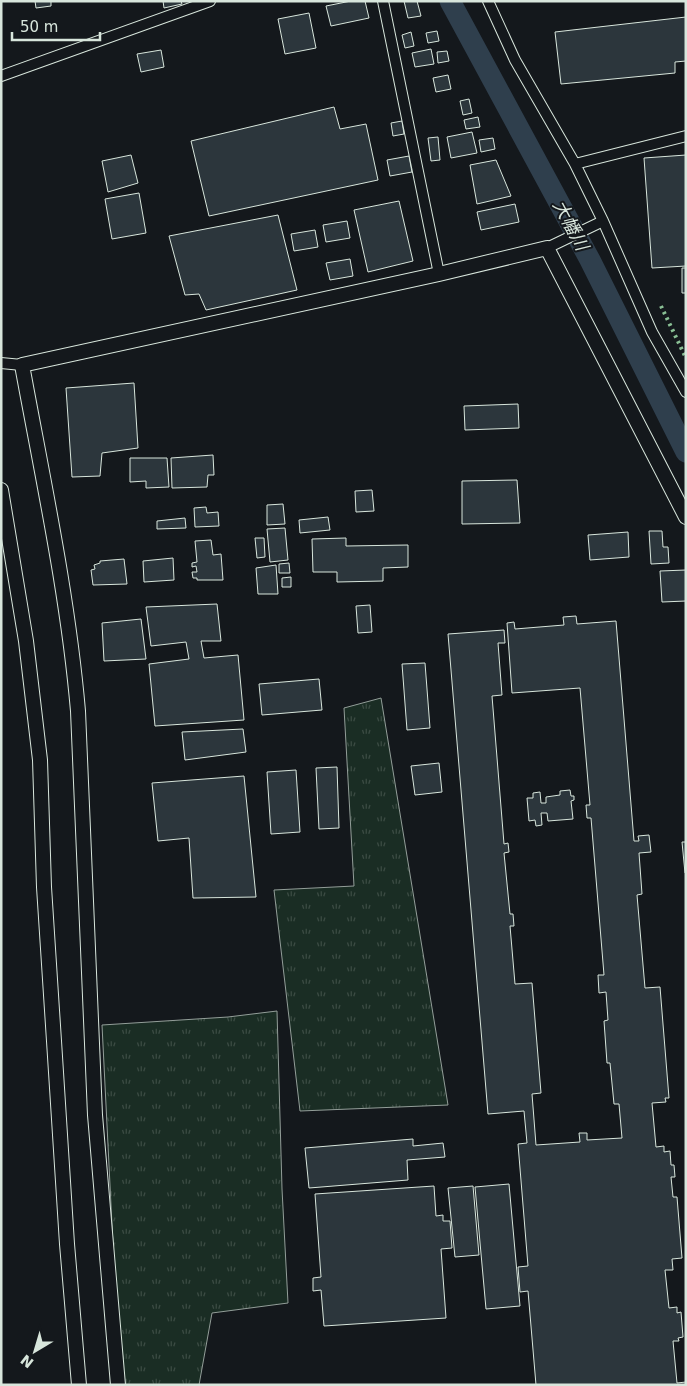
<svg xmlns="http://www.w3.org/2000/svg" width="687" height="1386" font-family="'DejaVu Sans','Noto Sans JP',sans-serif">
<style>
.grass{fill:url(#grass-tufts);stroke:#939e99}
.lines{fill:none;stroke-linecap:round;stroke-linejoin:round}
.river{stroke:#2f3f4d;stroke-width:21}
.building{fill:#2c363c;stroke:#d8e6dc}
.minor-casing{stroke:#d8e6dc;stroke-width:12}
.tertiary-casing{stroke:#d8e6dc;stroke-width:16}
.minor{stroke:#14181c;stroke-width:10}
.tertiary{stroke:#14181c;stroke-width:14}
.hedge{stroke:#8ac095;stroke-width:4;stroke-dasharray:2.5 4;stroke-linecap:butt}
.labels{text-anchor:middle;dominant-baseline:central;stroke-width:4;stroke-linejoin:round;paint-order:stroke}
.water-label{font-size:18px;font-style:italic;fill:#d8e6dc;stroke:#14181c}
</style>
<defs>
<pattern id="grass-tufts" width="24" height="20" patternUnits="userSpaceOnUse" patternTransform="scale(1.25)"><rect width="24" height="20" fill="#1a2d24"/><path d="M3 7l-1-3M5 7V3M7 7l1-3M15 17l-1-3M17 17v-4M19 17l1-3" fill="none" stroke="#3b4b43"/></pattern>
</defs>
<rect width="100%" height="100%" fill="#14181c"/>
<path class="grass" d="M 381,698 L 448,1105 L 300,1111 L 274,890 L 354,886 L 344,708 Z
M 277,1011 L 282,1189 L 288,1303 L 212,1313 L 199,1385 L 120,1385 L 102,1025 L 228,1017 Z"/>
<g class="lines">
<path class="river" d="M 450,1 L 590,260 L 686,452"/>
</g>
<path class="building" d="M 35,1 L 51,1 L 51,6 L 36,8 Z
M 163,1 L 181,1 L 182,4 L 164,8 Z
M 351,1 L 365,1 L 369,18 L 331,26 L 326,6 Z
M 404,1 L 417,1 L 421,16 L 408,18 Z
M 309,13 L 316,48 L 285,54 L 278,19 Z
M 686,17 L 686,61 L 675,62 L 675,73 L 561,84 L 555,32 Z
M 437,31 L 439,41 L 428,43 L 426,33 Z
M 411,32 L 414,46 L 405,48 L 402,35 Z
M 431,49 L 434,64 L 415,67 L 412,53 Z
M 161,50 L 164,67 L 141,72 L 137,54 Z
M 447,51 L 449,61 L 438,63 L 437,52 Z
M 448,75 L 451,89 L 436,92 L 433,78 Z
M 469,99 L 472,113 L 463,115 L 460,101 Z
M 334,107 L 340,129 L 366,124 L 378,180 L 209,216 L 191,141 Z
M 478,117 L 480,127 L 466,129 L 464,120 Z
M 402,121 L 404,134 L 393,136 L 391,123 Z
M 472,132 L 477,153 L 451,158 L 447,137 Z
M 438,137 L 440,160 L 431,161 L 428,138 Z
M 493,138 L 495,149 L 481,152 L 479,140 Z
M 131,155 L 138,183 L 108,192 L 102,161 Z
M 686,155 L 686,266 L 652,268 L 644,158 Z
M 409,156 L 412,172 L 390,176 L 387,160 Z
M 496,160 L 511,196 L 477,204 L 470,165 Z
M 139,193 L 146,233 L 112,239 L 105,199 Z
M 399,201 L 413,261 L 368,272 L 354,210 Z
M 515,204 L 519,222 L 481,230 L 477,212 Z
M 278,215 L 297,290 L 206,310 L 199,294 L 185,295 L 169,236 Z
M 347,221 L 350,238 L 326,242 L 323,225 Z
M 315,230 L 318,247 L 294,251 L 291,234 Z
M 350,259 L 353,276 L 330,280 L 326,263 Z
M 682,268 L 686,268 L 686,293 L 682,293 Z
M 134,383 L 138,448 L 102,453 L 100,476 L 72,477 L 66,388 Z
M 518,404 L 519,428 L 465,430 L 464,406 Z
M 213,455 L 214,475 L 208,475 L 207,487 L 172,488 L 171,458 Z
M 130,458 L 167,458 L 169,487 L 146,488 L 146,481 L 130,482 Z
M 517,480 L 520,523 L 462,524 L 462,481 Z
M 372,490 L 374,511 L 356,512 L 355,491 Z
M 283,504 L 285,524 L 267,525 L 267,505 Z
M 206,507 L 207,513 L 218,512 L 219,526 L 195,527 L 194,508 Z
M 328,517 L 330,530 L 300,533 L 299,520 Z
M 185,518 L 186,528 L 157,529 L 157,521 Z
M 285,528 L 288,560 L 270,562 L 267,529 Z
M 649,531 L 662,531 L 663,547 L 668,547 L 669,563 L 651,564 Z
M 628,532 L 629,557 L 590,560 L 588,535 Z
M 255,538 L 264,538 L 265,557 L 257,558 Z
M 346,538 L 346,546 L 408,545 L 408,567 L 383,568 L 383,581 L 337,582 L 337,572 L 313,572 L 312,539 Z
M 211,540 L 213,555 L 221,554 L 223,580 L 197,580 L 197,578 L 193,578 L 192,572 L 197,572 L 196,566 L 192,567 L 192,563 L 197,562 L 195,541 Z
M 173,558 L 174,580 L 144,582 L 143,561 Z
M 124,559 L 127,584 L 93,585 L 91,570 L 95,569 L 94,565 L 100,563 L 100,561 Z
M 289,563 L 290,573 L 279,573 L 279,564 Z
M 276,565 L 278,594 L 258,594 L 256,568 Z
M 686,570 L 686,601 L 662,602 L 660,571 Z
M 291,577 L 291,587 L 282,587 L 282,578 Z
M 217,604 L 221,641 L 201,641 L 204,658 L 238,655 L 244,720 L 155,726 L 149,664 L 189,659 L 186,642 L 151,646 L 146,607 Z
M 370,605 L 372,632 L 358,633 L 356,606 Z
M 576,616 L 577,624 L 616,621 L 634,841 L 639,841 L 638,836 L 649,835 L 651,852 L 639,853 L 642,894 L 637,895 L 645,988 L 660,987 L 669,1098 L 665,1098 L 666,1102 L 652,1103 L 656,1147 L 664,1146 L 664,1152 L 670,1151 L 671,1165 L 674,1165 L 675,1177 L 671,1177 L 673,1197 L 677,1197 L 682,1258 L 672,1259 L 673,1270 L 665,1270 L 669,1308 L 677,1307 L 677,1313 L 681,1312 L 683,1337 L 678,1338 L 679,1341 L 673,1341 L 677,1383 L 686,1382 L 686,1385 L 536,1385 L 528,1291 L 520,1292 L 518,1267 L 528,1266 L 518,1144 L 527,1143 L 524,1111 L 488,1114 L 448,634 L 504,630 L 505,643 L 498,643 L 502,695 L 492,696 L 504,844 L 508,843 L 509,852 L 504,853 L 510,914 L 513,914 L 514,926 L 510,926 L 515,984 L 532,983 L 541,1093 L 532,1094 L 536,1145 L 580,1142 L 579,1133 L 587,1133 L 587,1140 L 622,1138 L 619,1104 L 614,1104 L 610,1063 L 607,1063 L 604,1021 L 608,1020 L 606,992 L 599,993 L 598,975 L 604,975 L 591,818 L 587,818 L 586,805 L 590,805 L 580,688 L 512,693 L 507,623 L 514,622 L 515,629 L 564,625 L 563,617 Z
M 141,619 L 146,659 L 104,661 L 102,623 Z
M 425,663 L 430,728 L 407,730 L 402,664 Z
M 319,679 L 322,710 L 262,715 L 259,684 Z
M 243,729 L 246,752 L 185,760 L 182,732 Z
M 439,763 L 442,792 L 415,795 L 411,766 Z
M 337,767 L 339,828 L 319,829 L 316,768 Z
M 296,770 L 300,832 L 271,834 L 267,772 Z
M 244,776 L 256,897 L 193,898 L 189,838 L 158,841 L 152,783 Z
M 570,790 L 571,796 L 574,796 L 574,800 L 571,801 L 573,819 L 548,821 L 547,813 L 541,813 L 542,825 L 536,826 L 535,820 L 529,821 L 527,798 L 533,798 L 533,793 L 540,792 L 541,803 L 546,803 L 546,797 L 560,795 L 560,791 Z
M 682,842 L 686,842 L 686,873 L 685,873 Z
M 413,1139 L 413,1146 L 443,1143 L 445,1157 L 407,1160 L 408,1180 L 309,1188 L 305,1148 Z
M 509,1184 L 520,1306 L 486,1309 L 475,1187 Z
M 434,1186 L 436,1216 L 443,1215 L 443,1221 L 450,1221 L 452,1248 L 441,1249 L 446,1318 L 324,1326 L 321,1290 L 313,1291 L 313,1278 L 321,1277 L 315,1194 Z
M 473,1186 L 479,1255 L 455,1257 L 448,1188 Z"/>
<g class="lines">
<defs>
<path id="minor" d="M 383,1 L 439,274
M 488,1 L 515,60 L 575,164 L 603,221 L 652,332 L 686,392
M 1,76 L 210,1
M 575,164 L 686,136
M 547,248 L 603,221
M 1,363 L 22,365"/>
<path id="tertiary" d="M 1,490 L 26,641 L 40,760 L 44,887 L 54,1041 L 67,1244 L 79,1385
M 118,1385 L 95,1115 L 78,711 C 68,595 43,480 22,365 L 439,274 L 547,248 L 686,517"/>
</defs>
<use href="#minor" class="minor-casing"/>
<use href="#tertiary" class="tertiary-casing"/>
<use href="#minor" class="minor"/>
<use href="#tertiary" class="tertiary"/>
<path class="hedge" d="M 661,306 L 686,358"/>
</g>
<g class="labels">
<g class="water-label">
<text transform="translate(571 225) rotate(62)">大幡川</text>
</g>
</g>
<rect width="687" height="1386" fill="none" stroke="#d8e6dc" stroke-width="5"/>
<g transform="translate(35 1351) rotate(218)" stroke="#14181c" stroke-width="4" paint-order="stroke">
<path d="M0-4L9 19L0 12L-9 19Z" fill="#d8e6dc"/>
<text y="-8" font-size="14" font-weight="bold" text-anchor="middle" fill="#d8e6dc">N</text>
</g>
<path d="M12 32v8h88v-8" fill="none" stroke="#d8e6dc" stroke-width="2.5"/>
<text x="20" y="32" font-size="15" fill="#d8e6dc" stroke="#14181c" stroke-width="4" paint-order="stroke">50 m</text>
</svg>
